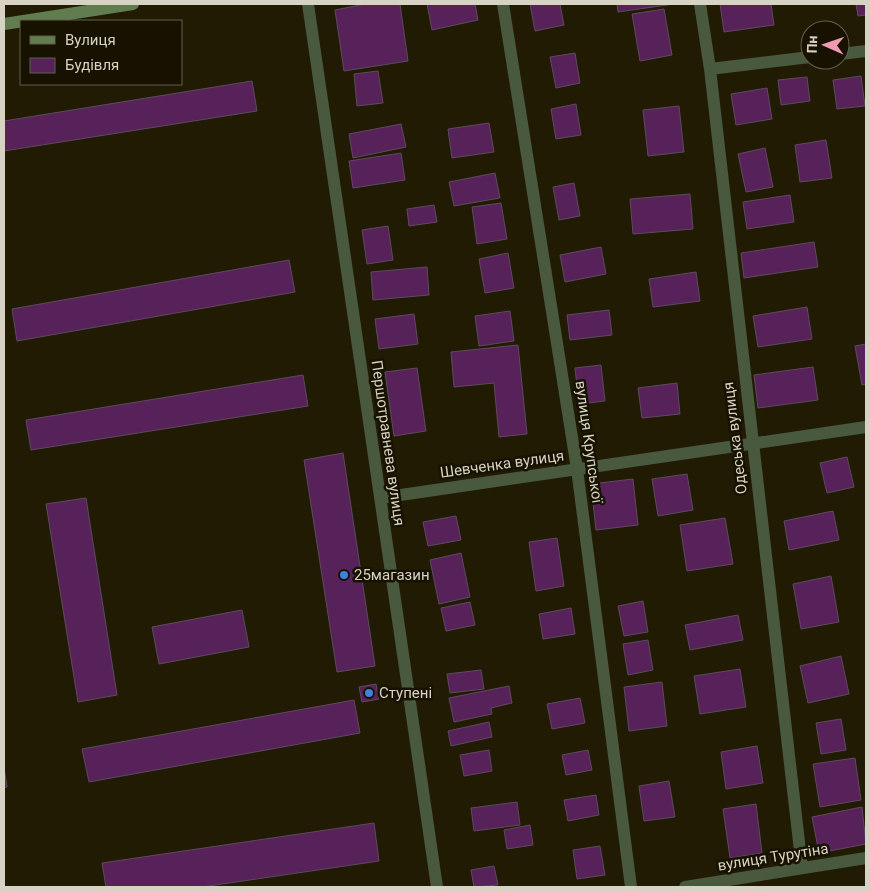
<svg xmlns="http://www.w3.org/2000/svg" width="870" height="891" font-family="Roboto,sans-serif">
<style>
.building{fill:#57225a;stroke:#5e4a5e}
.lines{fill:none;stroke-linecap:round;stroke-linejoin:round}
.street{stroke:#48593d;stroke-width:12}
.secondary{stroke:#617c4f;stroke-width:12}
.shop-dot{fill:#3f7fe0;stroke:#171200;stroke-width:2}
.labels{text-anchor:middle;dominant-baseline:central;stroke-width:5;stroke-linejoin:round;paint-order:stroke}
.street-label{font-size:15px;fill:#d6d3c4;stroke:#171200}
.poi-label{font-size:15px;fill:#d6d3c4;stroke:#171200;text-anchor:start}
</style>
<rect width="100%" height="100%" fill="#211b03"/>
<path class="building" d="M 365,4 L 400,4 L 408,61 L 344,71 L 335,10 Z
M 427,4 L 475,4 L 478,20 L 432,30 Z
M 530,4 L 560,4 L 564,25 L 535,31 Z
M 617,4 L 674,4 L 618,12 Z
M 720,4 L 771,4 L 774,25 L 724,32 Z
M 856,4 L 866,4 L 866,15 L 858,16 Z
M 664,9 L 672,55 L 640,61 L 632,14 Z
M 575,53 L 580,83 L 556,88 L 550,57 Z
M 378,71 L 383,103 L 357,106 L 354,74 Z
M 861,76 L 865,106 L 837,109 L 833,80 Z
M 807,77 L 810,101 L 781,105 L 778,80 Z
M 252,81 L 257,111 L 4,151 L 4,121 Z
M 767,88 L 772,119 L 736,125 L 731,94 Z
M 576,104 L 581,135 L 556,139 L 551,109 Z
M 679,106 L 684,152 L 648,156 L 643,110 Z
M 489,123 L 494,152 L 452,158 L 448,129 Z
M 401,124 L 406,147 L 353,158 L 349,134 Z
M 826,140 L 832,178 L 800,182 L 795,145 Z
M 765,148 L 773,187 L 746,192 L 738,154 Z
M 401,153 L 405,180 L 353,188 L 349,161 Z
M 495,173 L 500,198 L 454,206 L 449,182 Z
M 574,183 L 580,216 L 559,220 L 553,187 Z
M 690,194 L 693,229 L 633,234 L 630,199 Z
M 790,195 L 794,222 L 747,229 L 743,202 Z
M 501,203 L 507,239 L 477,244 L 472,207 Z
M 434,205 L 437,222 L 409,226 L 407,209 Z
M 388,226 L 393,260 L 367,264 L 362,230 Z
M 814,242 L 818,267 L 744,278 L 741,253 Z
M 601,247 L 606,274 L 565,282 L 560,255 Z
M 508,253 L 514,288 L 485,293 L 479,259 Z
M 289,260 L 295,292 L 17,341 L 12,309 Z
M 427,267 L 429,295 L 373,300 L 371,272 Z
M 696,272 L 700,301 L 653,307 L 649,279 Z
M 807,307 L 812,339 L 758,347 L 753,316 Z
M 609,310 L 612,335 L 570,340 L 567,315 Z
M 510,311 L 514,341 L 479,346 L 475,316 Z
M 414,314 L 418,344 L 379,349 L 375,319 Z
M 866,344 L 866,384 L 862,385 L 855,346 Z
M 518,345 L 527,434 L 499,437 L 494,383 L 454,387 L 451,352 Z
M 601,365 L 605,401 L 579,404 L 575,368 Z
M 813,367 L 818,400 L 758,408 L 754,375 Z
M 417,368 L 426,431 L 394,436 L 385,372 Z
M 303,375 L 308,406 L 31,450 L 26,420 Z
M 677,383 L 680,414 L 642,418 L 638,388 Z
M 343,453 L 375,666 L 337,672 L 304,460 Z
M 847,457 L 854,487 L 827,493 L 820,463 Z
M 687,474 L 693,510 L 658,516 L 652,479 Z
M 633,479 L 638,525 L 596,530 L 591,484 Z
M 86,498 L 117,695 L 78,702 L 46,504 Z
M 833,511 L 839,540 L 789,550 L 784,521 Z
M 456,516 L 461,540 L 428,546 L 423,522 Z
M 725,518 L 733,564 L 687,571 L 680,525 Z
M 557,538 L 564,586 L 536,591 L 529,542 Z
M 461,553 L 470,597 L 439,604 L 430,560 Z
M 831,576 L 839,622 L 801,629 L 793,584 Z
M 643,601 L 648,632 L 624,636 L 618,606 Z
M 470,602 L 475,625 L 446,631 L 441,608 Z
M 571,608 L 575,634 L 543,639 L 539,614 Z
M 242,610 L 249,647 L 159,664 L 152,627 Z
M 738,615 L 743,640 L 690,650 L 685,625 Z
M 648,640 L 653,670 L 628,675 L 623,644 Z
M 841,656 L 849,694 L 808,703 L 800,666 Z
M 740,669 L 746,707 L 700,714 L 694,676 Z
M 481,670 L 484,689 L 450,693 L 447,674 Z
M 662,682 L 667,726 L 629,731 L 624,687 Z
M 376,684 L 379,699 L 362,702 L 359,687 Z
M 509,686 L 512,703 L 491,708 L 492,714 L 454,722 L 449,698 Z
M 580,698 L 585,723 L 552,729 L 547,704 Z
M 354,700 L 360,733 L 89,782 L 82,749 Z
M 841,719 L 846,750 L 821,754 L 816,723 Z
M 489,722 L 492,737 L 451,746 L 448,731 Z
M 757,746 L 763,783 L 726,789 L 721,752 Z
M 489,750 L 492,771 L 464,776 L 460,755 Z
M 588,750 L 592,770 L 566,775 L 562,755 Z
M 855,758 L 861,800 L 820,807 L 813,764 Z
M 4,767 L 7,787 L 4,788 Z
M 669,781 L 675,817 L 644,821 L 639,786 Z
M 596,795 L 599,815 L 568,821 L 564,800 Z
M 517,802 L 520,825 L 474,831 L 471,808 Z
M 756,804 L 762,853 L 730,858 L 723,809 Z
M 862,807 L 866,844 L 819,853 L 812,817 Z
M 374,823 L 379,861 L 202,887 L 106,887 L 102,863 Z
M 530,825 L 533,845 L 507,849 L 504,830 Z
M 600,846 L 605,875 L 577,879 L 573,850 Z
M 494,866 L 498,885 L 474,887 L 471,870 Z"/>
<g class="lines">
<path class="street" d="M 308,4 L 437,887
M 503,4 L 577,469 L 631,887
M 700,4 L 710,69 L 802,868
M 840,54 L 866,51
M 710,69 L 810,57
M 380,498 L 866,427
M 685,887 L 866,858"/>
<path class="secondary" d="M 4,24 L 133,4"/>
</g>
<g class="shop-dot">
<circle cx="344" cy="575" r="5"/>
<circle cx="369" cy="693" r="5"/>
</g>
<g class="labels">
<g class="street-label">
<text transform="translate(735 438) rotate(-97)">Одеська вулиця</text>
<text transform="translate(589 442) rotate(82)">вулиця Крупської</text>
<text transform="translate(388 443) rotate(82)">Першотравнева вулиця</text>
<text transform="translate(502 464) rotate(-8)">Шевченка вулиця</text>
<text transform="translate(773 857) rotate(-9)">вулиця Турутіна</text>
</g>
<g class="poi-label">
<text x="354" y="575">25магазин</text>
<text x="379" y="693">Ступені</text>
</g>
</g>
<rect width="870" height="891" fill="none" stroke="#d6d3c4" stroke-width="10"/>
<rect x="20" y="20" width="162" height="65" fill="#171200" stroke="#635f4e"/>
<rect x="30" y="36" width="25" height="8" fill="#617c4f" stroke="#635f4e"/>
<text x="65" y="45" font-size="15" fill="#d6d3c4">Вулиця</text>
<rect x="30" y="58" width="25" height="15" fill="#57225a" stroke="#635f4e"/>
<text x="65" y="70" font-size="15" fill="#d6d3c4">Будівля</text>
<g transform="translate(825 45) rotate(272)"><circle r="24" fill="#171200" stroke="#635f4e"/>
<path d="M0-4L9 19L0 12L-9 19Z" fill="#f19ab4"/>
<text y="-8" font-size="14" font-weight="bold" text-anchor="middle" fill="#d6d3c4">Пн</text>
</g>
</svg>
